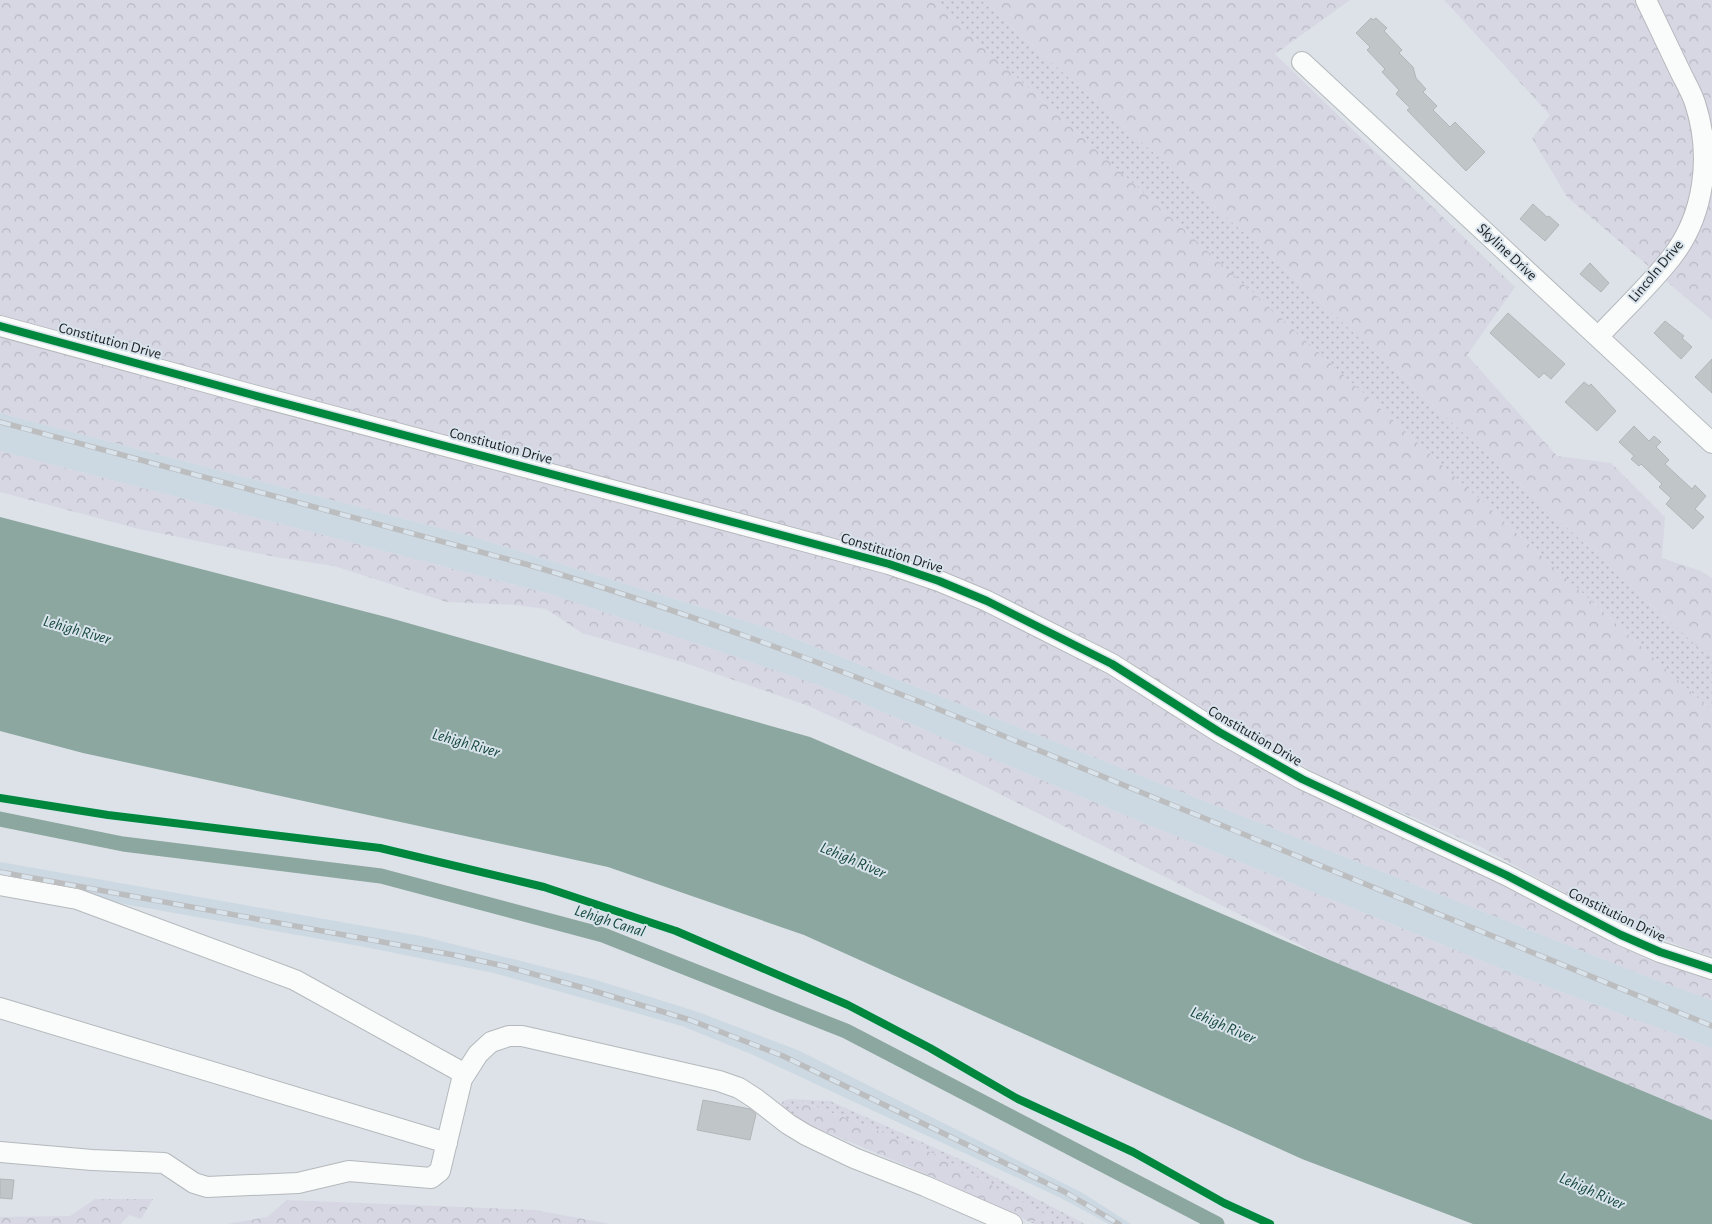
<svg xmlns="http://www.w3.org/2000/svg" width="1712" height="1224" font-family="'Alegreya Sans',sans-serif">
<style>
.built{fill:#ccd8e2}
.grass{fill:url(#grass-dots)}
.forest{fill:url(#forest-crowns)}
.water{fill:#8ca6a0}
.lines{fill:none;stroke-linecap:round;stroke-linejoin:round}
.canal{stroke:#8ca6a0;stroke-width:15}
.building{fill:#c0c5c8;stroke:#b1b6b9}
.minor-casing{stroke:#b4b9bc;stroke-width:22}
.minor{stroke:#fafbfb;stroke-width:20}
.rail-casing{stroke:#bcbdbf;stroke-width:5.5}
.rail{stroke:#d8e3eb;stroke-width:4;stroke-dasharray:11;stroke-linecap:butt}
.cycleway-casing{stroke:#d8e3eb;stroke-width:11}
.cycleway{stroke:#00873e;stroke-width:8}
.labels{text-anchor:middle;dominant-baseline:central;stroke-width:4;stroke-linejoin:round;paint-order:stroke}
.street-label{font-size:15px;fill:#1b1f22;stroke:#d8e3eb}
.water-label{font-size:16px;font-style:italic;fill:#17493e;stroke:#d8e3eb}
</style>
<defs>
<pattern id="grass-dots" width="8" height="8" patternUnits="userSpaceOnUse" patternTransform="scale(1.25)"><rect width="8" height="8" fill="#d7d7e4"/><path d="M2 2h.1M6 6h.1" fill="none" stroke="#b8b8c3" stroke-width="1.8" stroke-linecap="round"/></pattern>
<pattern id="forest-crowns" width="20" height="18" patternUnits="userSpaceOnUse" patternTransform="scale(1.25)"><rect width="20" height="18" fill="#d7d7e4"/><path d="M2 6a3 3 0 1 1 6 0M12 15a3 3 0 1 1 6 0" fill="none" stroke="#b8b8c3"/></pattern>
</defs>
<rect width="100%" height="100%" fill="#dce2e7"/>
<path class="built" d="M 0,413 L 474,537 L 766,627 L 1648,977 L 1712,1000 L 1712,1048 L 1524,978 L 1124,815 L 824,687 L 553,595 L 0,451 Z
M 0,862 L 421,936 L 596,980 L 698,1012 L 800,1051 L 1081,1192 L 1131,1224 L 1109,1224 L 1061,1198 L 751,1054 L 682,1026 L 494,973 L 365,947 L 0,882 Z"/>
<path class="grass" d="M 932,0 L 981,0 L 1250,238 L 1712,660 L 1712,711 Z
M 789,1099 L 830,1101 L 964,1161 L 1085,1224 L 1036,1224 L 1030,1222 L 1051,1218 L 935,1154 L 854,1121 L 800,1101 L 798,1120 L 782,1109 L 781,1105 L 783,1101 Z"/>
<path class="forest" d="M 0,0 L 932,0 L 1712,711 L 1712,956 L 1693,951 L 1611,918 L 1481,847 L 1333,782 L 1247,736 L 1095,643 L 970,582 L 771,523 L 300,397 L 186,368 L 0,315 Z
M 981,0 L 1350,0 L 1275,54 L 1515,287 L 1467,355 L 1557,456 L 1611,463 L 1665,517 L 1662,558 L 1701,571 L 1712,578 L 1712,660 L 1250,238 Z
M 1444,0 L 1712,0 L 1712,320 L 1567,197 L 1532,138 L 1550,115 Z
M 0,334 L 690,518 L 936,587 L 1100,669 L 1208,735 L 1482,873 L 1622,948 L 1712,976 L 1712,1000 L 1648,977 L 766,627 L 474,537 L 0,413 Z
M 0,451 L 553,595 L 824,687 L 1124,815 L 1524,978 L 1712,1048 L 1712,1120 L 1332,961 L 968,778 L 806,705 L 685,663 L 582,633 L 546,609 L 516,605 L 447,602 L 334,566 L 281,558 L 139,529 L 0,492 Z
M 799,1101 L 854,1121 L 935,1154 L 1052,1218 L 1030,1222 L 935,1178 L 798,1120 Z
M 95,1199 L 153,1199 L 141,1219 L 129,1215 L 121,1224 L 0,1224 L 0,1217 L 70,1216 Z
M 287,1200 L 535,1210 L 610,1224 L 227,1224 L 267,1217 Z"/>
<path class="water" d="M 0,517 L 390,618 L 810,737 L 1332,961 L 1712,1120 L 1712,1224 L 1473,1224 L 1302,1159 L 804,935 L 608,867 L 83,753 L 0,731 Z"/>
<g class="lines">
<path class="canal" d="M 0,819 L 123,844 L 381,876 L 603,935 L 846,1031 L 1217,1224"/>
</g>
<path class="building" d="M 1371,18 L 1373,20 L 1376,18 L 1387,28 L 1384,31 L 1402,50 L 1399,53 L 1413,67 L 1416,78 L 1426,89 L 1423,92 L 1437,106 L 1433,110 L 1450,127 L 1455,122 L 1485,152 L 1466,171 L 1407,110 L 1410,108 L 1396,94 L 1399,90 L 1382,72 L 1385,69 L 1367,50 L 1370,47 L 1356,33 Z
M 1533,204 L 1547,217 L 1549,216 L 1559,225 L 1545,241 L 1520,219 Z
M 1590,263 L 1609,283 L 1601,292 L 1580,274 Z
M 1508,313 L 1565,364 L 1551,379 L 1544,373 L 1539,378 L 1490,333 Z
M 1665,321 L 1684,336 L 1682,338 L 1692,347 L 1681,359 L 1654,333 Z
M 1712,359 L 1712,393 L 1695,377 Z
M 1584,382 L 1589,386 L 1591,384 L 1616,411 L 1597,431 L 1565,402 Z
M 1634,426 L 1649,441 L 1654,436 L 1661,442 L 1656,447 L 1669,460 L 1665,464 L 1692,489 L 1695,485 L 1706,496 L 1695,509 L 1704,517 L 1693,529 L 1666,504 L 1671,498 L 1659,487 L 1662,484 L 1641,464 L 1639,466 L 1631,459 L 1634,456 L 1619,442 Z
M 703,1100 L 750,1109 L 756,1114 L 750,1140 L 697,1130 Z
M 0,1179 L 14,1180 L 12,1199 L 0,1198 Z"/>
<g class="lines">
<defs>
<path id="minor" d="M 1302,62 L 1712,443
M 0,326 L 253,395 L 755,528 L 889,564 L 939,581 L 987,601 L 1112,664 L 1219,732 L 1302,779 L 1506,875 L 1621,935 L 1660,952 L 1712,969
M 1598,337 C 1622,311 1649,286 1671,258 C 1705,215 1712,155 1695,103 C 1691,91 1684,80 1679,69 C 1668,46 1657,23 1646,0
M 0,885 L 77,899 L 295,980 L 465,1074
M 0,1008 L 447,1143
M 0,1152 L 92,1160 L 164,1163 L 194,1183 L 207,1187 L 298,1183 L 349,1171 L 431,1178 L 440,1171 L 462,1079 L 478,1054 L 491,1042 L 509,1036 L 522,1036 L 719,1081 L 739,1088 L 756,1099 L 788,1124 L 806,1135 L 854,1158 L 925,1186 L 1012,1224"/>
</defs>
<use href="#minor" class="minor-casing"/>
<use href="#minor" class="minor"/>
<defs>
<path id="rail" d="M 0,422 L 529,565 C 665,605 796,653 928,705 L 1712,1026
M 0,872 L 454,955 L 504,966 L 584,988 L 690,1020 L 783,1056 L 1065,1192 L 1119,1224"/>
</defs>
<use href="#rail" class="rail-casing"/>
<use href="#rail" class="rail"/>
<defs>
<path id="cycleway" d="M 0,326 L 253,395 L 755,528 L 889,564 L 939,581 L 987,601 L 1112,664 L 1219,732 L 1302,779 L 1506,875 L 1621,935 L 1660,952 L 1712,969
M 0,798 L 108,815 L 380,848 L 544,887 L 676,931 L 848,1005 L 930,1048 L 1018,1099 L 1133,1152 L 1224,1203 L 1270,1224"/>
</defs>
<use href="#cycleway" class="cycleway-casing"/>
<use href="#cycleway" class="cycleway"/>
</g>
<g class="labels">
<g class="street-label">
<text transform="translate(1507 252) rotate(43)">Skyline Drive</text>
<text transform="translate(1656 271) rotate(-50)">Lincoln Drive</text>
<text transform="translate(110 341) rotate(15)">Constitution Drive</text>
<text transform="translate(501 446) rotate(15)">Constitution Drive</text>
<text transform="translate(892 553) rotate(17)">Constitution Drive</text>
<text transform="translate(1255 736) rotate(30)">Constitution Drive</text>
<text transform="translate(1617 915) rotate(26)">Constitution Drive</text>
</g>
<g class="water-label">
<text transform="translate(77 630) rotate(16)">Lehigh River</text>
<text transform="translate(466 743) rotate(16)">Lehigh River</text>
<text transform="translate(853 860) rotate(23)">Lehigh River</text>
<text transform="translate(610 921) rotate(18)">Lehigh Canal</text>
<text transform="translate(1223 1025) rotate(24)">Lehigh River</text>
<text transform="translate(1592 1191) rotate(24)">Lehigh River</text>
</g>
</g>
</svg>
